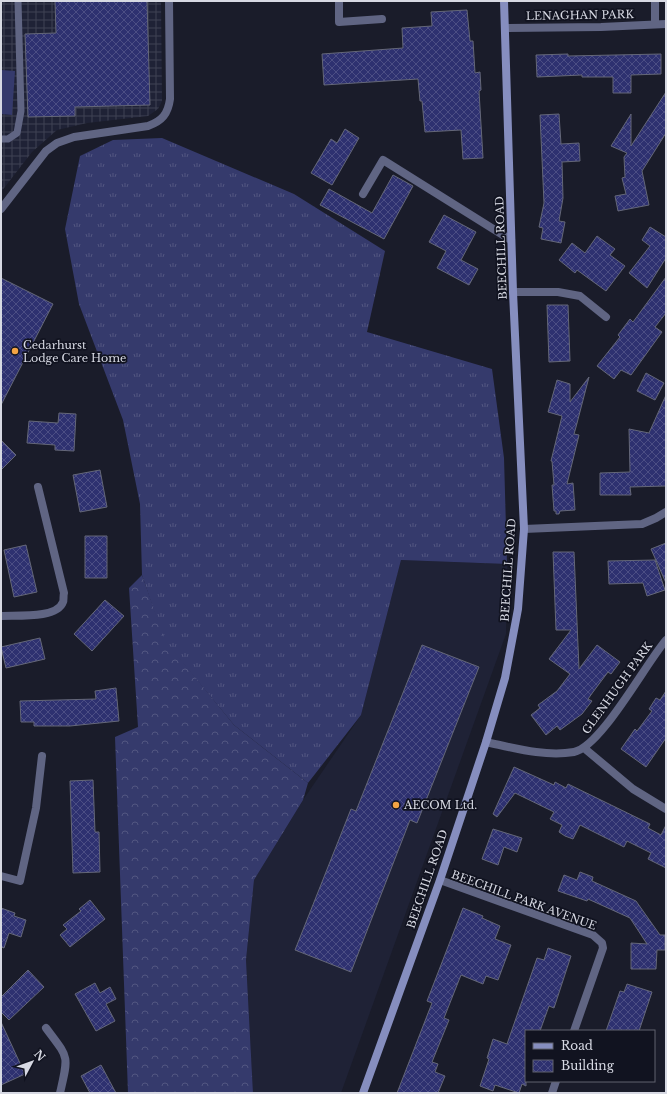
<svg xmlns="http://www.w3.org/2000/svg" width="667" height="1094" font-family="'Libre Baskerville',serif">
<style>
.built{fill:#1f2236}
.industrial{fill:url(#industrial-grid)}
.grass{fill:url(#grass-tufts)}
.forest{fill:url(#forest-crowns)}
.pitch{fill:#353a6c}
.building{fill:url(#building-cross-hatch);stroke:#646778}
.lines{fill:none;stroke-linecap:round;stroke-linejoin:round}
.lane{stroke:#606583;stroke-width:7}
.street{stroke:#606583;stroke-width:8}
.secondary{stroke:#868ebf;stroke-width:8}
.poi-dot{fill:#f4a344;stroke:#111320;stroke-width:1.5}
.labels{text-anchor:middle;dominant-baseline:central;stroke-width:3.5;stroke-linejoin:round;paint-order:stroke}
.street-label{font-size:11px;fill:#d7d9e3;stroke:#111320}
.poi-label{font-size:11px;fill:#d7d9e3;stroke:#111320;text-anchor:start}
</style>
<defs>
<pattern id="industrial-grid" width="8" height="8" patternUnits="userSpaceOnUse"><rect width="8" height="8" fill="#1f2236"/><path d="M0 4h8M4 0v8" fill="none" stroke="#3f4253"/></pattern>
<pattern id="grass-tufts" width="24" height="20" patternUnits="userSpaceOnUse"><rect width="24" height="20" fill="#353a6c"/><path d="M3 7l-1-3M5 7V3M7 7l1-3M15 17l-1-3M17 17v-4M19 17l1-3" fill="none" stroke="#525681"/></pattern>
<pattern id="forest-crowns" width="20" height="18" patternUnits="userSpaceOnUse"><rect width="20" height="18" fill="#353a6c"/><path d="M2 6a3 3 0 1 1 6 0M12 15a3 3 0 1 1 6 0" fill="none" stroke="#525681"/></pattern>
<pattern id="building-cross-hatch" width="8" height="8" patternUnits="userSpaceOnUse"><rect width="8" height="8" fill="#2e3170"/><path d="M0 0l8 8M0 8l8-8" fill="none" stroke="#4c4e84"/></pattern>
</defs>
<rect width="100%" height="100%" fill="#1a1c2a"/>
<path class="built" d="M 401,560 L 507,564 L 506,634 L 341,1093 L 253,1093 L 246,960 L 254,880 L 303,800 L 361,715 Z"/>
<path class="industrial" d="M 1,1 L 161,1 L 162,101 L 158,109 L 148,116 L 87,123 L 57,130 L 32,152 L 1,192 Z"/>
<path class="grass" d="M 162,138 L 294,194 L 385,251 L 367,332 L 492,369 L 504,458 L 507,564 L 401,560 L 361,715 L 308,783 L 234,725 L 164,640 L 142,575 L 140,504 L 123,420 L 79,304 L 65,229 L 80,156 L 113,140 Z"/>
<path class="forest" d="M 142,575 L 165,640 L 234,725 L 308,783 L 303,800 L 254,880 L 246,960 L 253,1093 L 128,1093 L 115,737 L 138,727 L 129,588 Z"/>
<path class="pitch" d="M 1,70 L 15,71 L 12,115 L 1,114 Z"/>
<path class="building" d="M 55,1 L 147,1 L 150,105 L 75,107 L 75,116 L 28,117 L 25,34 L 56,33 Z
M 467,10 L 470,41 L 473,41 L 475,73 L 480,72 L 481,90 L 479,91 L 483,158 L 463,159 L 461,130 L 425,132 L 422,101 L 420,101 L 418,79 L 324,85 L 322,54 L 403,48 L 402,28 L 432,26 L 431,12 Z
M 568,54 L 568,56 L 661,54 L 661,74 L 631,75 L 631,93 L 613,93 L 613,77 L 582,77 L 582,75 L 537,77 L 536,55 Z
M 666,92 L 666,133 L 642,171 L 649,205 L 618,211 L 615,196 L 626,194 L 622,178 L 625,177 L 624,157 L 627,153 L 611,146 L 631,114 L 631,146 Z
M 559,114 L 561,144 L 579,143 L 580,161 L 562,162 L 563,198 L 559,221 L 565,222 L 561,243 L 541,239 L 543,228 L 539,227 L 544,203 L 540,115 Z
M 345,129 L 359,138 L 332,185 L 311,173 L 331,139 L 337,143 Z
M 393,175 L 413,186 L 384,239 L 320,205 L 329,189 L 372,213 Z
M 444,215 L 476,232 L 461,260 L 478,269 L 469,285 L 437,268 L 446,251 L 429,242 Z
M 650,227 L 666,237 L 666,258 L 647,288 L 629,273 L 650,246 L 642,240 Z
M 597,236 L 615,249 L 610,255 L 625,266 L 606,291 L 577,270 L 575,273 L 559,260 L 572,243 L 585,253 Z
M 666,277 L 666,313 L 655,327 L 662,332 L 631,375 L 621,370 L 614,379 L 597,366 L 620,337 L 618,335 L 630,319 L 633,322 Z
M 1,278 L 53,304 L 1,405 Z
M 547,305 L 568,305 L 570,361 L 549,362 Z
M 646,373 L 664,383 L 655,400 L 637,391 Z
M 589,377 L 576,427 L 574,434 L 579,435 L 567,484 L 573,483 L 575,510 L 560,511 L 559,514 L 556,514 L 556,511 L 554,511 L 552,485 L 554,485 L 552,461 L 551,461 L 562,416 L 548,412 L 557,380 L 570,384 L 570,402 Z
M 666,395 L 666,486 L 630,487 L 631,495 L 600,495 L 600,473 L 630,472 L 629,429 L 649,433 Z
M 59,413 L 76,414 L 74,451 L 55,450 L 55,445 L 27,443 L 29,421 L 58,423 Z
M 1,440 L 16,455 L 1,470 Z
M 100,470 L 107,507 L 80,512 L 73,475 Z
M 85,536 L 107,536 L 107,578 L 85,578 Z
M 666,543 L 666,583 L 651,549 Z
M 26,545 L 37,592 L 14,597 L 4,550 Z
M 553,552 L 574,552 L 579,669 L 597,645 L 620,662 L 611,674 L 608,672 L 593,692 L 588,699 L 592,701 L 582,714 L 560,730 L 557,726 L 546,735 L 531,715 L 540,708 L 538,705 L 557,691 L 570,674 L 549,659 L 571,630 L 556,630 Z
M 655,560 L 665,590 L 647,596 L 643,583 L 609,584 L 608,561 Z
M 105,600 L 124,616 L 92,651 L 74,634 Z
M 40,638 L 45,659 L 6,668 L 1,647 Z
M 422,645 L 479,667 L 417,823 L 410,820 L 351,972 L 295,950 L 351,809 L 356,811 Z
M 116,688 L 119,721 L 70,726 L 34,726 L 34,722 L 21,722 L 20,701 L 96,699 L 95,691 Z
M 666,691 L 666,738 L 646,767 L 621,749 L 635,729 L 637,731 L 652,711 L 649,709 L 656,698 L 660,700 Z
M 514,767 L 554,785 L 555,782 L 566,788 L 568,784 L 650,824 L 648,828 L 661,835 L 666,825 L 666,868 L 648,859 L 651,853 L 627,841 L 624,847 L 580,825 L 573,839 L 565,836 L 559,832 L 562,825 L 550,819 L 554,812 L 515,793 L 497,817 L 493,814 Z
M 93,780 L 95,832 L 99,832 L 100,872 L 73,873 L 70,781 Z
M 493,829 L 522,838 L 517,852 L 504,847 L 498,865 L 482,859 Z
M 580,872 L 593,877 L 592,881 L 636,901 L 660,935 L 665,935 L 665,950 L 657,950 L 656,969 L 631,969 L 631,943 L 647,944 L 630,918 L 588,899 L 587,901 L 558,891 L 564,875 L 577,880 Z
M 90,900 L 105,919 L 70,947 L 60,935 L 67,929 L 63,925 L 81,911 L 79,909 Z
M 1,908 L 15,913 L 14,916 L 26,920 L 21,937 L 9,933 L 4,948 L 1,947 Z
M 463,908 L 483,916 L 482,918 L 500,926 L 495,939 L 511,945 L 498,980 L 486,976 L 483,984 L 461,975 L 444,1018 L 449,1020 L 432,1062 L 438,1064 L 435,1072 L 445,1076 L 438,1093 L 397,1093 L 432,1003 L 427,1001 Z
M 548,948 L 571,956 L 554,1008 L 549,1006 L 540,1031 L 526,1031 L 526,1086 L 522,1084 L 519,1093 L 495,1085 L 493,1091 L 480,1086 L 489,1059 L 487,1058 L 493,1039 L 507,1044 L 537,958 L 544,960 Z
M 28,970 L 44,987 L 9,1020 L 1,1012 L 1,997 Z
M 95,983 L 100,993 L 110,987 L 116,999 L 106,1004 L 115,1021 L 96,1031 L 75,994 Z
M 627,984 L 652,992 L 639,1031 L 606,1031 L 620,991 L 624,992 Z
M 1,1022 L 25,1074 L 1,1085 Z
M 101,1065 L 116,1093 L 90,1093 L 81,1076 Z"/>
<g class="lines">
<path class="lane" d="M 1,139 L 8,139 L 17,133 L 21,111 L 18,1"/>
<path class="street" d="M 339,1 L 339,22 L 382,19
M 655,1 L 655,24
M 505,28 L 601,27 L 666,24
M 363,194 L 383,160 L 511,240
M 1,209 L 46,151 L 57,143 L 74,137 L 148,126 C 162,121 168,114 170,99 L 169,1
M 513,292 L 558,292 L 580,296 L 606,317
M 524,529 L 642,524 L 656,518 L 666,512
M 1,616 C 16,615 57,619 63,602 C 64,600 63,596 64,593 L 38,487
M 486,742 C 514,748 545,757 574,752 C 601,747 646,663 666,640
M 584,748 L 633,789 L 666,809
M 1,876 L 20,881 L 36,808 L 42,756
M 440,880 L 593,935 L 602,943 L 603,948 L 574,1031
M 46,1028 C 69,1059 69,1054 60,1093
M 552,1093 L 556,1081"/>
<path class="secondary" d="M 363,1093 L 440,880 L 486,742 L 505,678 L 518,609 L 524,529 L 513,292 L 504,1"/>
</g>
<g class="poi-dot">
<circle cx="15" cy="351" r="4"/>
<circle cx="396" cy="805" r="4"/>
</g>
<g class="labels">
<g class="street-label">
<text transform="translate(580 15) rotate(-1)">LENAGHAN PARK</text>
<text transform="translate(501 248) rotate(-92)">BEECHILL ROAD</text>
<text transform="translate(508 570) rotate(-86)">BEECHILL ROAD</text>
<text transform="translate(617 688) rotate(-54)">GLENHUGH PARK</text>
<text transform="translate(427 879) rotate(-71)">BEECHILL ROAD</text>
<text transform="translate(524 900) rotate(20)">BEECHILL PARK AVENUE</text>
</g>
<g class="poi-label">
<text x="23" y="345">Cedarhurst<tspan x="23" dy="13">Lodge Care Home</tspan></text>
<text x="404" y="805">AECOM Ltd.</text>
</g>
</g>
<rect width="667" height="1094" fill="none" stroke="#d7d9e3" stroke-width="4"/>
<rect x="525" y="1030" width="130" height="52" fill="#111320" stroke="#60626e"/>
<rect x="533" y="1043" width="20" height="6" fill="#868ebf" stroke="#60626e"/>
<text x="561" y="1050" font-size="12" fill="#d7d9e3">Road</text>
<rect x="533" y="1060" width="20" height="12" fill="url(#building-cross-hatch)" stroke="#60626e"/>
<text x="561" y="1070" font-size="12" fill="#d7d9e3">Building</text>
<g transform="translate(32 1062) rotate(49)" stroke="#111320" stroke-width="3" paint-order="stroke">
<path d="M0-3L7 15L0 10L-7 15Z" fill="#d7d9e3"/>
<text y="-6" font-size="11" font-weight="bold" text-anchor="middle" fill="#d7d9e3">N</text>
</g>
</svg>
